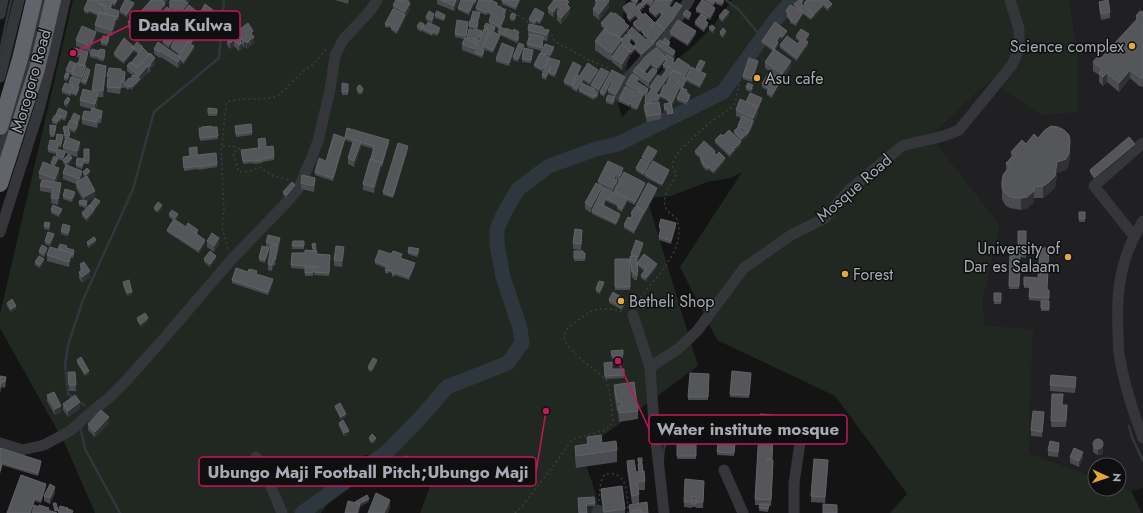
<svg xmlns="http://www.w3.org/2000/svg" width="1143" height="513" font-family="Jost,sans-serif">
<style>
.built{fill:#202022}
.green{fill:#202821}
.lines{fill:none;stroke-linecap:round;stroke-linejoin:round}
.stream{stroke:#2e373d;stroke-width:2.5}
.river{stroke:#2e373d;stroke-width:15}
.path{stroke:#3b3d41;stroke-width:1.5;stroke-dasharray:2 3;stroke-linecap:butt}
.minor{stroke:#35363a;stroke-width:11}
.highway{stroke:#61646a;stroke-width:16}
.wall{fill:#4a4b50;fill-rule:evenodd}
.shaded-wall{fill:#303134}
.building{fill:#54565a;stroke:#616368}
.poi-dot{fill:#e4a73d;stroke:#0f0f10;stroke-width:1.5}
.labels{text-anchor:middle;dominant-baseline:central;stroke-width:3;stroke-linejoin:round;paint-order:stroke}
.poi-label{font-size:16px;fill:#a6abb4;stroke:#0f0f10;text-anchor:start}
.street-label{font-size:16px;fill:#a6abb4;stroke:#0f0f10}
.leader{fill:none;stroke:#c2185b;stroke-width:1.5}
.callout-dot{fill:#c2185b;stroke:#0f0f10;stroke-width:1.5}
.callout{fill:#0f0f10;stroke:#c2185b;stroke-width:1.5}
.callout-label{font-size:17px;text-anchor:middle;font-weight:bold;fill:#a6abb4}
</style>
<rect width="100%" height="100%" fill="#141415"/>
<path class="built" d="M 1069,0 L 1143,0 L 1143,488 L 1131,491 L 1119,486 L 1119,465 L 1095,465 L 1095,477 L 1029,453 L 1029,428 L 985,326 L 983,300 L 1000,225 L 931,136 L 990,79 L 1040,115 L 1078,55 Z"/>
<path class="green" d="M 73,0 L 626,0 L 620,30 L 628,59 L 626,78 L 618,104 L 622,117 L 630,109 L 636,94 L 644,85 L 690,49 L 713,26 L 732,0 L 1069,0 L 1078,55 L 1078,112 L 1040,115 L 990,80 L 931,136 L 1000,225 L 983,300 L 985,326 L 1033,329 L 1029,428 L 1029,453 L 1095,477 L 1095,489 L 1119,489 L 1119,486 L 1131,491 L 1142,513 L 890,513 L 907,494 L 873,447 L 835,396 L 717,340 L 680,267 L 742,172 L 731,178 L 707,182 L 671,196 L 649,198 L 646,195 L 698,366 L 582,451 C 586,470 596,487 598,506 L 594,513 L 420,513 L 430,486 L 421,458 L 365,455 L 321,513 L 95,513 L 65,444 L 0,328 L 0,314 Z"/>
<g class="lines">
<path class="stream" d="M 726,0 L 739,10 L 762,38
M 0,51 L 11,0
M 75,399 L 68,394 L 65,365 L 68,345 L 83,300 L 133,189 L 154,112 L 219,58 L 224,0
M 79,402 L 84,405
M 80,426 L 85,449 L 120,513
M 1129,426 L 1132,437 L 1143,461
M 663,460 C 663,449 664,442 673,434"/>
<path class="river" d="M 302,513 L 388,451 L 421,417 L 447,387 L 508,363 L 522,343 L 520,328 L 503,277 L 497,244 L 497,229 L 503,215 L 518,189 L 549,166 L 596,149 L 618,144 L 723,92 L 775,20 L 793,0"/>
<path class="path" d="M 496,3 L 521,17 L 532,25
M 776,23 L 795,0
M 547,33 L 552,35 L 552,38 L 556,42 L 589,60 L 606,67 L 612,71
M 223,146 L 233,146 L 239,149 L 233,153 L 239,172 L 251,171 L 259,167 L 273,176 L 291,180
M 228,249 L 222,227 L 224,208 L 221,151 L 223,137 L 226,104 L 229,101 L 244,99 L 265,99 L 278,96 L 303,71 L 312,65 L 328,47
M 635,306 C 650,280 688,253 677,219 C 674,216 667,212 666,208 C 660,196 673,185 676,174 C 676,172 673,170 673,168 C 671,163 677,155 679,151 L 709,123 L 732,107 L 735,103 L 743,67 L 762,40
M 599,501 C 600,493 599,481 605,474 C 608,474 614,473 617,475 C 629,480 627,503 628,513
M 515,513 L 523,505 L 554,465 L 571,441 L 576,438 L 606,430 L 613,422 C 612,414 610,386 606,380 C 597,369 559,348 565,333 C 568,326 576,322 581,318 C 595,306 607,308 624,312"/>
<path class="minor" d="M 0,14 L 3,0
M 0,77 L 19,0
M 621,97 L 627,79 L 652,51 L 661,43 L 680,15 L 689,0
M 0,156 L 23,82 L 42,0
M 1143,221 C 1121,256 1116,289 1118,329 C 1118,337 1118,345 1119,353 C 1123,380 1133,412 1143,438
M 0,232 L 39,110 L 51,62 L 65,0
M 1134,236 L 1094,186 L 1143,143
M 633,315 L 650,367 L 654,423 L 664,513
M 650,367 L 678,349 L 697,331 L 744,268 L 791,235 L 825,218 L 848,191 L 902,146 C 921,140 941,139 959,130 L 1012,65 L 1018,52 L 1019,43 L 1019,29 L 1010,0
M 0,443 L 22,450 L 44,445 L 70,431 L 89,414 L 110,397 L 123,384 L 159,344 L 232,259 L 287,202 L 298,189 L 310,162 L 318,141 L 330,90 L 335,56 L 343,40 L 370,11 L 377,0
M 256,457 L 270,484 L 282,513
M 724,470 L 743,513
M 597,513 L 598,510
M 794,513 L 794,483 L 803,423"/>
<path class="highway" d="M 0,127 L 20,59 L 34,0
M 0,184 L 37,69 L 53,0"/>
</g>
<path class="wall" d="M 87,0 L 91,0 L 92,1 L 117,0 L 115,6 L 112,5 L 111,9 L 119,14 L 118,20 L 116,20 L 116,23 L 112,36 L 95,31 L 95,25 L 98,16 L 89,12 L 88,14 L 84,12 L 84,9 L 88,1 Z
M 151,0 L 168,0 L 165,4 L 165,7 L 153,20 L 151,19 L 151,21 L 145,27 L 137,19 L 137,16 Z
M 171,0 L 190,0 L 188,4 L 188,7 L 196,14 L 197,20 L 190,29 L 193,33 L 195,37 L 193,42 L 192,42 L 191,45 L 194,49 L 184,64 L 181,62 L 181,64 L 178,68 L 161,57 L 160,58 L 154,54 L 154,49 L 178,56 L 179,55 L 171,49 L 171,47 L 174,42 L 169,48 L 163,44 L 163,41 L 171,30 L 159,20 L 159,17 L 170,10 L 170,9 L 169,8 L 169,2 ZM 177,23 L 175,26 L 175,29 L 180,33 L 177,36 L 172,29 Z
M 335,0 L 349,0 L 348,4 Z
M 410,0 L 409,2 L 410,9 L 397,34 L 391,30 L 391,28 L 388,27 L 388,28 L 385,27 L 385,24 L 393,10 L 393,5 Z
M 437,0 L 459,0 L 454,11 L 437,4 Z
M 461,0 L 477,0 L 475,4 L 474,4 L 469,15 L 458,10 L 458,8 Z
M 502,0 L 520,0 L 516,10 L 502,4 Z
M 554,0 L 569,6 L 570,13 L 561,24 L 557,20 L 557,14 L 558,13 L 557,12 L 553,17 L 548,13 L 548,8 Z
M 595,0 L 609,7 L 599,20 L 593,15 L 593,9 L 595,6 Z
M 631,0 L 639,0 L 638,0 L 638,3 L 636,6 L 637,7 L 637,6 L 641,4 L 642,2 L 642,0 L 655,0 L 652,6 L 656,0 L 674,0 L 670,7 L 672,8 L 682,9 L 674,19 L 674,21 L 665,32 L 664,31 L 664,33 L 654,45 L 654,46 L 642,57 L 635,50 L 631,55 L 630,54 L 630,57 L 622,70 L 612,62 L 612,61 L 610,60 L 609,60 L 595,50 L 595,41 L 605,30 L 601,26 L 601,23 L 625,23 L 629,29 L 621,38 L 622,39 L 627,35 L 627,33 L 646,40 L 647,39 L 643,36 L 643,34 L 640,31 L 639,32 L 633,26 L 633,23 L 638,19 L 636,17 L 630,22 L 627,18 L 627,15 L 623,10 L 623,7 L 633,3 L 631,2 ZM 646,4 L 651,7 L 649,9 L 649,12 L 656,18 L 660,14 L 661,15 L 656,22 L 656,23 L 654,24 L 643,15 L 640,12 L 643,9 L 643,8 L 644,8 L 646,5 ZM 631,39 L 636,44 L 634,47 L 629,42 L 631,41 Z
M 702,0 L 724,0 L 724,2 L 722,6 L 716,4 L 716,2 L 713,7 L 715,11 L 710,20 L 707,18 L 706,22 L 708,26 L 704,32 L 695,25 L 695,22 L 701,14 L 696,12 L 696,9 Z
M 807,0 L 832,7 L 828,11 L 824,7 L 811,20 L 803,14 L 803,15 L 796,26 L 790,23 L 790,20 L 787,18 L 788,15 L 786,14 L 786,11 L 794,7 L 794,4 L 803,4 L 802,5 L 804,6 L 804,3 Z
M 1099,2 L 1110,12 L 1110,18 L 1101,20 L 1099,7 Z
M 490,3 L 497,5 L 506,13 L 505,15 L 505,19 L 501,28 L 505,31 L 519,35 L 518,37 L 519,40 L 517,43 L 500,35 L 500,38 L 493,53 L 483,49 L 483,50 L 484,53 L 482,58 L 475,55 L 475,53 L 475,55 L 462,50 L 462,44 L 464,39 L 455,37 L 455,34 L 468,25 L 466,38 L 467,39 L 467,38 L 474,31 L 474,30 L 469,28 L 471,19 L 480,16 L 478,22 L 478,25 L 477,30 L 482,34 L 481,37 L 484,29 L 484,27 L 489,24 L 489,21 L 491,15 L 488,14 L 487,14 L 486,15 L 476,11 L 476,8 ZM 495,27 L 499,29 L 498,34 L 494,32 L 495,30 Z
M 134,6 L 127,17 L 120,13 L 120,10 Z
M 201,11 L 213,13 L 207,23 L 201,19 L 201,16 L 202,14 L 201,14 Z
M 1143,12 L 1143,87 L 1139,86 L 1130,78 L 1119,92 L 1107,82 L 1103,86 L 1099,82 L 1099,75 L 1093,71 L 1093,62 L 1101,58 L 1136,21 L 1136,16 Z
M 683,14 L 691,16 L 689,20 L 683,17 Z
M 435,15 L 445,18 L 444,21 L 435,18 Z
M 729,15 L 723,22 L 719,19 L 719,16 Z
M 544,16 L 540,24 L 536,22 L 535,25 L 529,22 L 529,19 Z
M 426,17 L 434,17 L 432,23 L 426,20 Z
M 510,17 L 516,18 L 514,21 L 510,20 Z
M 128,22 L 142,31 L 135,39 L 131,35 L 131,30 L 128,28 Z
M 198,22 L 204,25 L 201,29 L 198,25 Z
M 151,23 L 168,33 L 165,36 L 164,35 L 161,38 L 155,32 L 150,37 L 144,32 L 144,29 Z
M 424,25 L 440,31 L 437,36 L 433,34 L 432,36 L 422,31 L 422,30 L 421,32 L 417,29 L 417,26 Z
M 709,27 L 715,30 L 713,33 L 709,30 Z
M 543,29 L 549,36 L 547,41 L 543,40 L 542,51 L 527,47 L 529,36 L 528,36 L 528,30 Z
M 670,32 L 696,34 L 688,46 L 670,35 Z
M 720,32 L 726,34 L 723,38 L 720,35 Z
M 787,33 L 782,39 L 781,38 L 778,42 L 778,45 L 775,50 L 791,67 L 782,80 L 781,79 L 781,82 L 772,98 L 767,95 L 767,92 L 768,91 L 762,87 L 762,84 L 774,75 L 765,68 L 765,62 L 773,51 L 762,43 L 762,41 Z
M 253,36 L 254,43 L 250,46 L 249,44 L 249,47 L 247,49 L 246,47 L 244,48 L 242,45 L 242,49 L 239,51 L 234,46 L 230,49 L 227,45 L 227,39 Z
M 796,36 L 809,37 L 806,40 L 808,45 L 797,61 L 780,48 L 780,45 L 798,44 L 799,41 L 796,39 Z
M 96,37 L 90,52 L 76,46 L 76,40 Z
M 665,38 L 670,42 L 670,45 L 668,46 L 675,51 L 675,57 L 674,59 L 674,64 L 678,58 L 690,66 L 690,68 L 691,67 L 696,70 L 696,68 L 700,60 L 705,62 L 705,65 L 701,72 L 706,74 L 706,77 L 700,88 L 686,81 L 686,82 L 683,88 L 687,90 L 687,93 L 690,95 L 690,98 L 687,105 L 677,101 L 677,98 L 681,90 L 679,89 L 679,91 L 672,106 L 672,105 L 673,116 L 668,117 L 667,113 L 665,113 L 664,107 L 664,104 L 668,103 L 668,101 L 660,97 L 660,95 L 664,85 L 666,85 L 669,77 L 658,94 L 660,96 L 660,99 L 658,102 L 659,102 L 661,114 L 661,119 L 647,122 L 644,111 L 645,98 L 650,90 L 650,87 L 657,77 L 649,88 L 638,80 L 638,82 L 648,89 L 648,92 L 646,97 L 643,95 L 643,97 L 637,110 L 631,108 L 631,105 L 637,92 L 635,93 L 635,95 L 630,107 L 619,102 L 619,99 L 625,87 L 628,88 L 626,87 L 626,84 L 632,74 L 633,75 L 633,71 L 645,57 L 656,48 L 656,44 L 660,40 L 662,42 ZM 664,63 L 663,65 L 663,68 L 666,70 L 661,77 L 658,75 L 657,77 L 657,71 L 652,68 L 647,74 L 645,73 L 651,66 L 657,71 Z
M 109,40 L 107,46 L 101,45 L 101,42 Z
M 133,46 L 133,48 L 143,48 L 155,64 L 151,68 L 151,71 L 149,73 L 148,72 L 132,90 L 130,88 L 128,90 L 124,87 L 124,84 L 124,88 L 121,88 L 120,94 L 107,92 L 107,76 L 121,71 L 125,78 L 124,84 L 133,76 L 127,71 L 127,66 L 131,63 L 138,54 L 134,51 L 124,64 L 114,56 L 114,53 Z
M 524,48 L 533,52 L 531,63 L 522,62 L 524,48 L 518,62 L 513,60 L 513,57 Z
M 554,50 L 550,58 L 546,56 L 549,59 L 560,64 L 555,77 L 549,75 L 549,72 L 546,80 L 542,78 L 542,75 L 543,72 L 534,67 L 534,65 L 541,53 Z
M 514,51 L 509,66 L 496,62 L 496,59 Z
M 72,53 L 88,55 L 85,66 L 86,71 L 90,73 L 86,85 L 82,84 L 82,83 L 80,82 L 78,87 L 79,90 L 76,96 L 71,94 L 71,96 L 62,93 L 62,90 L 69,84 L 69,83 L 72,77 L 72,74 L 72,75 L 69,74 L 69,77 L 67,81 L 64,80 L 64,77 L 66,73 L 66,70 L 75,63 L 78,64 L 80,58 L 72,55 Z
M 105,53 L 104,61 L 98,60 L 98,57 Z
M 90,54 L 99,54 L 97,59 L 90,57 Z
M 758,64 L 752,82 L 743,79 L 743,76 Z
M 581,69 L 572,88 L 564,84 L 564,81 Z
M 612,70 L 625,80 L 616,97 L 608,93 L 608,90 L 611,84 L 604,97 L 600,94 L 600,92 Z
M 106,71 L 103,97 L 98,97 L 98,99 L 96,109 L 102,117 L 101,123 L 98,123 L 97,128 L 82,124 L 82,119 L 91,112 L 91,109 L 80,106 L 80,100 L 92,92 L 92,90 Z
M 598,73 L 590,85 L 584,81 L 582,83 L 591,87 L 591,85 L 609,75 L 599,92 L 594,90 L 598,95 L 596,99 L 594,98 L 594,100 L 579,92 L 579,90 L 582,83 L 577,92 L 572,89 L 572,86 L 580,76 L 580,75 Z
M 342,83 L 348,84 L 348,95 L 342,95 Z
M 361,86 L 363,92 L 362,94 L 358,94 L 357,91 L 357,88 Z
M 746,87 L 753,88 L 751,92 L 746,90 Z
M 606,100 L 615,100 L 613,105 L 606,103 Z
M 762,101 L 758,110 L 758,113 L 749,134 L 748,133 L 748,136 L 741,142 L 734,134 L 734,131 L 738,127 L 741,118 L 736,116 L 736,110 L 746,102 Z
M 64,102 L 70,102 L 67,107 L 64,105 Z
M 217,109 L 217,116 L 208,116 L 208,113 Z
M 56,114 L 67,114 L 65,121 L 61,119 L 60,122 L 58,121 L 57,125 L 52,123 L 52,120 L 56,115 Z
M 71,119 L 80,119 L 78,124 L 78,127 L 75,133 L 69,130 L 69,132 L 70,135 L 69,138 L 80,147 L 77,157 L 65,153 L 63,161 L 58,159 L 58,161 L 55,166 L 59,173 L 56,182 L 61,189 L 58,205 L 51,203 L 52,193 L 40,191 L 40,186 L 43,180 L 39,179 L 39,173 L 51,165 L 51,163 L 56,157 L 56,154 L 48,152 L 48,149 L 56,141 L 63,138 L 61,147 L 58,147 L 57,152 L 63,151 L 63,147 L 66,138 L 64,138 L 65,132 L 63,132 L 63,129 L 67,127 L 71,121 Z
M 50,125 L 56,129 L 54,137 L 50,137 Z
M 211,127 L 217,127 L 218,139 L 200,141 L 199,131 Z
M 235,129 L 252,132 L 252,135 L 236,137 Z
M 723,136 L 741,145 L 735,151 L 734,150 L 734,153 L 730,157 L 715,143 L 715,140 Z
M 345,137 L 389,143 L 382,167 L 381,167 L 374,193 L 363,190 L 363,184 L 373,149 L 361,145 L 361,147 L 354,167 L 348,164 L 348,158 L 353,143 L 345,140 L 333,181 L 315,175 L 315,172 L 326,161 Z
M 258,139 L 266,147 L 274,157 L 274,160 L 262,162 L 262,163 L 253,164 L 253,163 L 243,164 L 241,153 L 258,148 Z
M 1026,144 L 1070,152 L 1069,164 L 1066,170 L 1057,173 L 1055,187 L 1048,194 L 1043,198 L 1034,198 L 1034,202 L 1027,208 L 1021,210 L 1010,208 L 1005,205 L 1002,199 L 1002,182 L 1006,171 L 1006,163 L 1011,157 L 1011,152 Z
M 1135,147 L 1095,180 L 1090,173 L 1090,170 Z
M 84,149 L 89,149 L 89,164 L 84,164 Z
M 408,149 L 393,198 L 383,195 L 383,192 Z
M 695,151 L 715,154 L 725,161 L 714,174 L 708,169 L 707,171 L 702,166 L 702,164 L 700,162 L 701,159 L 695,154 Z
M 657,154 L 650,165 L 649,164 L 644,176 L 636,171 L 636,168 L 642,160 L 642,157 Z
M 197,155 L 217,164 L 217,167 L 198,170 L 198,169 L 184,171 L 183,157 Z
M 63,160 L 72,160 L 68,166 L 82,177 L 81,179 L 85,177 L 83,175 L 83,172 L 90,174 L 87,176 L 95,197 L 87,201 L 87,204 L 86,208 L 79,206 L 79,203 L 83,200 L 76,188 L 76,184 L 63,179 L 63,173 L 66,166 L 63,163 Z
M 608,161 L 623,173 L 645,186 L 635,205 L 627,201 L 627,202 L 622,212 L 617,209 L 617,206 L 606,201 L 604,206 L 620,217 L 616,225 L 592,214 L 592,211 L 596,203 L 591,213 L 585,209 L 585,203 L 598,185 L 598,181 ZM 616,180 L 619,181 L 617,186 Z
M 84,162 L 82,169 L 76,167 L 76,164 Z
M 669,173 L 662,186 L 645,177 L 645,174 Z
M 301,183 L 315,184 L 314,192 L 301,189 Z
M 295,188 L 287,198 L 283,195 L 283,192 Z
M 657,191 L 644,214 L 644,215 L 634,234 L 624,228 L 624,225 L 631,218 L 632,216 L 631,216 L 631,213 L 636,207 L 636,206 Z
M 75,195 L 72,202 L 63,199 L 63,196 Z
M 100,204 L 94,211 L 94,213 L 87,221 L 82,216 L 82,213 L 90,206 L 90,205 Z
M 154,208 L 162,208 L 158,213 L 154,210 Z
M 51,210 L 62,212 L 59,217 L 51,213 Z
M 1079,212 L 1085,212 L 1085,222 L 1079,222 Z
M 169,214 L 178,217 L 176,220 L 186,227 L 198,232 L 197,234 L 205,243 L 199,253 L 167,232 L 167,230 L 173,220 L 169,217 Z
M 44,226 L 50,226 L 49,230 L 44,229 Z
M 659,226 L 676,226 L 671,244 L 659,240 L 659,237 L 661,229 L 659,229 Z
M 70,229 L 68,236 L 61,234 L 61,231 Z
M 1026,231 L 1026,258 L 1020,257 L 1019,289 L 1009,289 L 1010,254 L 1018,254 Z
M 582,235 L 581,250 L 573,249 L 573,243 Z
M 54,237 L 50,246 L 45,244 L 45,241 Z
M 207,241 L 219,244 L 214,252 L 207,247 Z
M 293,241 L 304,241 L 304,249 L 292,249 Z
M 87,242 L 96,243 L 89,248 L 87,245 Z
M 266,242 L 280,244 L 278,251 L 275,266 L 273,265 L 272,271 L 268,270 L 268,264 L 271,249 L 269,248 L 269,251 L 265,263 L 259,261 L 259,258 L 266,248 Z
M 312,244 L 316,249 L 317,254 L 330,255 L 329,276 L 314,275 L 314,269 L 313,269 L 313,276 L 305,276 L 305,269 L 291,268 L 292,253 L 305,253 L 313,250 Z
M 643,246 L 638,260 L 637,259 L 637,262 L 657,267 L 646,281 L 641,278 L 641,275 L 644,271 L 638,266 L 638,277 L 637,277 L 637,280 L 634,280 L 634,278 L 632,278 L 630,256 L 631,256 L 631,254 Z
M 67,248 L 74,253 L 73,258 L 71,258 L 69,267 L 47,261 L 47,255 L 58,249 Z
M 39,251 L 47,251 L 44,257 L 39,254 Z
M 574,251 L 585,253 L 585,261 L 574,261 Z
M 408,252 L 419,252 L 417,257 L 408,254 Z
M 344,253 L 342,267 L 334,266 L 334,260 Z
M 391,254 L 402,257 L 401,258 L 415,266 L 409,280 L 395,275 L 394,277 L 392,276 L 392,273 L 389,272 L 388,274 L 385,273 L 386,268 L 375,264 L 375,261 Z
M 204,259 L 216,259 L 210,267 L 204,262 Z
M 615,259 L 630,259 L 630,290 L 615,290 Z
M 35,262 L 44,262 L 40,268 L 35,265 Z
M 80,264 L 90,277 L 82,283 L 79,278 L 79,272 L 81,271 L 80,270 Z
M 257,274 L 273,282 L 268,295 L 232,283 L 232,280 Z
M 1024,277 L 1047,290 L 1049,290 L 1049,311 L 1041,311 L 1041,301 L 1029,300 L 1030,288 L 1024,288 Z
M 123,282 L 132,295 L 127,296 L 123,285 Z
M 604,285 L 600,294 L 596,292 L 596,289 Z
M 994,293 L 1001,293 L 1001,304 L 994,304 Z
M 609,300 L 626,303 L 622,310 L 609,303 Z
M 7,303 L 16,309 L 11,312 L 7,306 Z
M 137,318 L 148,321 L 141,327 L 137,321 Z
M 623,350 L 623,358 L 612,359 L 611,351 Z
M 77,360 L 89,374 L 85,376 L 77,363 Z
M 377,363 L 372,372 L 368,370 L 368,367 Z
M 604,363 L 612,369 L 624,369 L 624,378 L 605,379 Z
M 68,372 L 75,372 L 76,391 L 69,391 Z
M 751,373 L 749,398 L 730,397 L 730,394 Z
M 709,374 L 708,400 L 688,400 L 688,397 Z
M 0,376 L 6,383 L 5,388 L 2,387 L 0,393 Z
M 1076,383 L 1075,393 L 1050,391 L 1050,385 Z
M 614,385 L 638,411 L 638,419 L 619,422 L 618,411 L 617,411 L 614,393 Z
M 1052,394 L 1063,405 L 1067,405 L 1066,427 L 1051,427 Z
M 47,395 L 61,412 L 55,415 L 47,401 Z
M 63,404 L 80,408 L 68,417 L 63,410 Z
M 335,406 L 346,417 L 341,420 L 335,408 Z
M 1044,418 L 1042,437 L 1031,436 L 1031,430 Z
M 774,420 L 772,460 L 773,466 L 771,506 L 769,506 L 768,512 L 759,511 L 760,505 L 755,505 L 755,499 Z
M 109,423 L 95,437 L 88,430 L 88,424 Z
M 339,423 L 349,434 L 344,436 L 339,426 Z
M 677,433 L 696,434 L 696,459 L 677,459 Z
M 738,433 L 737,445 L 735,445 L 734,456 L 717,455 L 718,438 L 714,437 L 714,435 Z
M 587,437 L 617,450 L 617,462 L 576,468 L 575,458 L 575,446 L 587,444 Z
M 369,438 L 376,441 L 373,444 L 369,441 Z
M 1093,445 L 1103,450 L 1102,454 L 1098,455 L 1094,453 L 1093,451 Z
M 0,448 L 41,464 L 38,476 L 2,465 L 2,467 L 0,474 Z
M 1059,449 L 1058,457 L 1048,456 L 1048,450 Z
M 1070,457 L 1083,458 L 1079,467 L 1070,463 Z
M 638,458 L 642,458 L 642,465 L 645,481 L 645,490 L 639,490 L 639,503 L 632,504 L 627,469 L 627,461 L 636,472 L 639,472 L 638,467 Z
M 405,461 L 412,461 L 411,466 L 405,464 Z
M 828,466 L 825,503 L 811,502 L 811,496 Z
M 46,487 L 41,503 L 35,501 L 7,513 Z
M 704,487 L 703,508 L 696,508 L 696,505 L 696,507 L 692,507 L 692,502 L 692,508 L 684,507 L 684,502 Z
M 601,489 L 625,509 L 625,513 L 603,513 L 601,497 Z
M 55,493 L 50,504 L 44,501 L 44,496 Z
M 578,498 L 595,503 L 595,506 L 586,506 Z"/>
<path class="shaded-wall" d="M 166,0 L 168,0 L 165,4 L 165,7 L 153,20 L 153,18 L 165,4 L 165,1 Z
M 186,0 L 190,0 L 188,4 L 188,9 L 184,11 L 184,14 L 171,30 L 171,27 L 179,17 L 179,14 L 186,5 Z
M 456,0 L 459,0 L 454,11 L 454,6 Z
M 519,0 L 520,0 L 516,10 L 516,7 Z
M 638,0 L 638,3 L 636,6 L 636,3 Z
M 653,0 L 655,0 L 651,7 L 651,4 Z
M 672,0 L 674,0 L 668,9 L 668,6 Z
M 716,0 L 716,2 L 713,7 L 713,4 Z
M 474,1 L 474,4 L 469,15 L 469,12 Z
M 609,1 L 609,7 L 599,20 L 599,14 Z
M 134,3 L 134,6 L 127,17 L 127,14 Z
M 410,3 L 410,9 L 397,34 L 397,31 L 405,15 L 405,12 Z
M 646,3 L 646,5 L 644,8 L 644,5 Z
M 824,4 L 824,7 L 814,17 L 814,14 Z
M 832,4 L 832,7 L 828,11 L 828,8 Z
M 557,6 L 557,12 L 553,17 L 553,12 Z
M 643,6 L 643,9 L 640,12 L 640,9 Z
M 682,6 L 682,9 L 674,19 L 674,21 L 665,32 L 665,29 Z
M 570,8 L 570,13 L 561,24 L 561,18 Z
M 715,8 L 715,11 L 710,20 L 710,17 Z
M 213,10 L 213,13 L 207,23 L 207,20 Z
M 196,11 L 197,20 L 193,25 L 193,19 L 195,13 Z
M 660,11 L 660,14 L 656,18 L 656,15 Z
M 729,12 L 729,15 L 723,22 L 723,19 Z
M 803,12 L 803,15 L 796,26 L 796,23 Z
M 544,13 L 544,16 L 540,24 L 540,21 Z
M 691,13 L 691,16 L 689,20 L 689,17 Z
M 434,14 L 434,17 L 432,23 L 432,20 Z
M 636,14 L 636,17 L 630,22 L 630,19 Z
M 814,15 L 814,17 L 811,20 L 811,18 Z
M 505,16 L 505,19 L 500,30 L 500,27 Z
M 116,17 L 116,23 L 112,36 L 112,30 Z
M 151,19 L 151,21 L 145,27 L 145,24 Z
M 193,22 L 193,25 L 189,30 L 189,27 Z
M 204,22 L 204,25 L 201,29 L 201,26 Z
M 708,23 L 708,26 L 704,32 L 704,29 Z
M 142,25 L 142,31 L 135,39 L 135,33 Z
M 629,26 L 629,29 L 618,41 L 618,38 Z
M 715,28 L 715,30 L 713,33 L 713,30 Z
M 155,30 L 155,32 L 150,37 L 150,35 Z
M 168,30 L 168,33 L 165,36 L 165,33 Z
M 549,30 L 549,36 L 547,41 L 547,35 Z
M 664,30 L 664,33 L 654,45 L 654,42 Z
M 696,31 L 696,34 L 688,46 L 688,43 Z
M 726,31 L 726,34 L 723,38 L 723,35 Z
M 787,31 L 787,33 L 782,39 L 782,37 Z
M 96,32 L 96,37 L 90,52 L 90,46 Z
M 164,32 L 164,35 L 161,38 L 161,35 Z
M 177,34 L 177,36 L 169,48 L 169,45 Z
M 195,34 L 195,37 L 193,42 L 193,39 Z
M 809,34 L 809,37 L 805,42 L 805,40 Z
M 500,35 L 500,38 L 493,53 L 493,50 Z
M 781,35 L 781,38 L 776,44 L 776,41 Z
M 248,37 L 248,42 L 249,41 L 249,47 L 247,49 L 246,38 Z
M 254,37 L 254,43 L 250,46 L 250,40 Z
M 190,38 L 190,40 L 180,56 L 180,53 Z
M 242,39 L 242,49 L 239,51 L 240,41 Z
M 622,39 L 622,48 L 612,57 L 612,53 Z
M 234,40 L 234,46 L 230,49 L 230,43 Z
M 246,41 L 246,47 L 244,48 L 244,42 Z
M 778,42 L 778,45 L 774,52 L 774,49 Z
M 808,42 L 808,45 L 797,61 L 797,58 Z
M 477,43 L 477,49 L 475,55 L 475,49 Z
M 654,43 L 654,46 L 642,57 L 642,54 Z
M 524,45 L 524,48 L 518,62 L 518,59 Z
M 194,46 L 194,49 L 184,64 L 184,61 Z
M 554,47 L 554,50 L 550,58 L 550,55 Z
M 514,48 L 514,51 L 509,66 L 509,63 Z
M 635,48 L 635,51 L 631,55 L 631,52 Z
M 134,49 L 134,51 L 124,64 L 124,61 Z
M 630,51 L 630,57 L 622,70 L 622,64 Z
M 675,51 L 675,57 L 673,61 L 673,55 Z
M 88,52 L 88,55 L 83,71 L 83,68 Z
M 155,58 L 155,64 L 151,68 L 151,71 L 149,73 L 150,64 Z
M 181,58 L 181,64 L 178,68 L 178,62 Z
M 549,58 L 549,60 L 543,72 L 543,69 Z
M 665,59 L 665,62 L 657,71 L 657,68 Z
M 560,61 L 560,64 L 555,77 L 555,74 Z
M 758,61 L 758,64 L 752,82 L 752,79 Z
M 791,61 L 791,67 L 782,80 L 782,74 Z
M 705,62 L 705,65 L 701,73 L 701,70 Z
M 651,63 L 651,66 L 643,76 L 643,74 Z
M 86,66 L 86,72 L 82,81 L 82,83 L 82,77 Z
M 106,66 L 106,71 L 103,97 L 103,91 Z
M 148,66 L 148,72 L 132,90 L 132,87 L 139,79 L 139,76 Z
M 551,66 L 551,69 L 546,80 L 546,77 Z
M 581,66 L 581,69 L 572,88 L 572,85 Z
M 690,66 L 690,69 L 685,78 L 685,80 L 684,77 Z
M 90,70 L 90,73 L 86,85 L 86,82 Z
M 598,70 L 598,73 L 590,85 L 590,82 Z
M 1130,70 L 1130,78 L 1119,92 L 1119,83 Z
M 657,71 L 657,77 L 649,88 L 649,82 Z
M 609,72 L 609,75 L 599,92 L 599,89 Z
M 671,72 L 671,75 L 657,95 L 657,92 Z
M 1107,73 L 1107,82 L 1103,86 L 1103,77 Z
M 706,74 L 706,77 L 700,88 L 700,85 Z
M 625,77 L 625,80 L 616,97 L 616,94 Z
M 584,78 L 584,81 L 577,92 L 577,89 Z
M 686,79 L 686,82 L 682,91 L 682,88 Z
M 781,79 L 781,82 L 772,98 L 772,95 Z
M 611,81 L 611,84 L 604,97 L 604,94 Z
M 679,88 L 679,91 L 672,106 L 672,103 Z
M 648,89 L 648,92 L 646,97 L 646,94 Z
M 635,92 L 635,95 L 630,107 L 630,104 Z
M 98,93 L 98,99 L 95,110 L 95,104 Z
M 643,94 L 643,97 L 637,110 L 637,108 Z
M 690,95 L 690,98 L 687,105 L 687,102 Z
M 660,96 L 660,99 L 657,104 L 657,101 Z
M 762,98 L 762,101 L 758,110 L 758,113 L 753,124 L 753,118 Z
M 70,99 L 70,102 L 67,107 L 67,104 Z
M 665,110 L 667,110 L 667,113 L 665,113 Z
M 102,111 L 102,117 L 101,123 L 101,118 Z
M 67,112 L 67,114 L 65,121 L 65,118 Z
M 673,113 L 673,116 L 668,117 L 668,114 Z
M 80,116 L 80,119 L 77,126 L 77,123 Z
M 753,121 L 753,124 L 749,134 L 749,131 Z
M 78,124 L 78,127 L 75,133 L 75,130 Z
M 748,133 L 748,136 L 741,142 L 741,139 Z
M 345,138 L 345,141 L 333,181 L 333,178 Z
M 389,140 L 389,143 L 382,167 L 382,164 Z
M 1070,141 L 1069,164 L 1066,170 L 1057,173 L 1055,187 L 1048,194 L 1043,198 L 1043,186 L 1057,162 Z
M 80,142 L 80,147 L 77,157 L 77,151 Z
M 361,142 L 361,147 L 354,167 L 354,161 Z
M 741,142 L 741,145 L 735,151 L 735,148 Z
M 1135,144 L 1135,147 L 1095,180 L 1095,177 Z
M 408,146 L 408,149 L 393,198 L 393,196 Z
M 734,150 L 734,153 L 730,157 L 730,154 Z
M 657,151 L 657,154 L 650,165 L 650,162 Z
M 65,152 L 65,155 L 63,161 L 63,158 Z
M 58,158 L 58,161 L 55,167 L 55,164 Z
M 72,158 L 72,160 L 67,166 L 67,163 Z
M 725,158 L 725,161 L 714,174 L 714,171 Z
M 381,162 L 381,168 L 374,193 L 374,187 Z
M 649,164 L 649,167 L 644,176 L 644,173 Z
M 59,168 L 59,173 L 55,184 L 55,179 Z
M 623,168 L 623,174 L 620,182 L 620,176 Z
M 669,170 L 669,173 L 662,186 L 662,184 Z
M 82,171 L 82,177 L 79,185 L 79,179 Z
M 90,171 L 90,174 L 86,178 L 86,175 Z
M 616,174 L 616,180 L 614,185 L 614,179 Z
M 315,178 L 315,184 L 314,192 L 314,186 Z
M 617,181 L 617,186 L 613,194 L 613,188 Z
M 61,183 L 61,189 L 58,205 L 58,199 Z
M 645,183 L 645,186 L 635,205 L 635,202 Z
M 295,185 L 295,188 L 287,198 L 287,195 Z
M 602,187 L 602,193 L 591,213 L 591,207 Z
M 1034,187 L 1034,202 L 1027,208 L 1021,210 L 1021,198 Z
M 657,188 L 657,191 L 645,214 L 645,211 Z
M 95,191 L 95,197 L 84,203 L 84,197 Z
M 75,192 L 75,195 L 72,202 L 72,199 Z
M 606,198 L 606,201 L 603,208 L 603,205 Z
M 627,199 L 627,202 L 622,212 L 622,209 Z
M 100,201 L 100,204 L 94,212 L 94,209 Z
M 162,205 L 162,208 L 158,213 L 158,210 Z
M 62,209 L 62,212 L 59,217 L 59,214 Z
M 94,210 L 94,213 L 87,221 L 87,218 Z
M 644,212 L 644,215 L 634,234 L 634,231 Z
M 178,214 L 178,217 L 175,221 L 175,218 Z
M 620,214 L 620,217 L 616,225 L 616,223 Z
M 676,223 L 676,226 L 671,244 L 671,241 Z
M 54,234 L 54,237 L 50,246 L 50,243 Z
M 219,238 L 219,244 L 214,252 L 214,246 Z
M 280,238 L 280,244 L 278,251 L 275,266 L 275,260 L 278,245 Z
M 96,240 L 96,243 L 89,248 L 89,245 Z
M 205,240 L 205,243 L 199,253 L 199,250 Z
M 643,243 L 643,246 L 638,260 L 638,257 Z
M 344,247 L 344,253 L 342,267 L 342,261 Z
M 47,248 L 47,251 L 44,257 L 44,254 Z
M 269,248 L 269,251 L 265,263 L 265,260 Z
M 71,253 L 71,259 L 69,267 L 69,262 Z
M 216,256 L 216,259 L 210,267 L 210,264 Z
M 44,259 L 44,262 L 40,268 L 40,265 Z
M 415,263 L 415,266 L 409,280 L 409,277 Z
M 657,264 L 657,267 L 646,281 L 646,278 Z
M 90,271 L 90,277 L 82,283 L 82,277 Z
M 273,279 L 273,282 L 268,295 L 268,292 Z
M 604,282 L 604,285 L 600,294 L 600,291 Z
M 132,292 L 132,295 L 127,296 L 127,293 Z
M 626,300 L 626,303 L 622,310 L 622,307 Z
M 16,306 L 16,309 L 11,312 L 11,309 Z
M 148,318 L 148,321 L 141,327 L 141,324 Z
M 377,360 L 377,363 L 372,372 L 372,369 Z
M 89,371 L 89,374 L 85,376 L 85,374 Z
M 6,377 L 6,383 L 5,388 L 5,382 Z
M 2,381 L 2,387 L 0,393 L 0,388 Z
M 80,402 L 80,408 L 68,417 L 68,411 Z
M 61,406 L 61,412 L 55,415 L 55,409 Z
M 346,414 L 346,417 L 341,420 L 341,417 Z
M 109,417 L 109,423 L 95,437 L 95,432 Z
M 349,431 L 349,434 L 344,436 L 344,433 Z
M 376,438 L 376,441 L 373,444 L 373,441 Z
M 1059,443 L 1059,449 L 1058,457 L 1058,452 Z
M 1103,444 L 1103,450 L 1102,454 L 1098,455 L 1098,450 Z
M 1083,452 L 1083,458 L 1079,467 L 1079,461 Z
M 828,460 L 828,466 L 825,503 L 825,497 Z
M 41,461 L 41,464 L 38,476 L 38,473 Z
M 46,484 L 46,487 L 41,503 L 41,500 Z
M 55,487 L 55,493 L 50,504 L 50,498 Z
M 35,498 L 35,501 L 31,513 L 30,513 Z
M 369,499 L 369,502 L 360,507 L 359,513 L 357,513 L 357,505 Z
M 390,500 L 390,508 L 388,513 L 384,513 Z"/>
<path class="building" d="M 88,0 L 92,1 L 92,0 L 117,0 L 115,3 L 112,2 L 110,8 L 97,2 L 107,8 L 105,13 L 107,13 L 106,15 L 99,12 L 99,14 L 89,9 L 88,11 L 84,9 Z
M 125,0 L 128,0 L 134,3 L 127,14 L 120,10 Z
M 151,0 L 161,0 L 165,4 L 153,18 L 147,13 L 146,14 L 151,19 L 145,24 L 137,16 Z
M 171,0 L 183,0 L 188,3 L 179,14 L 170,6 L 172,4 L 169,2 Z
M 396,0 L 407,0 L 407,1 L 410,3 L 405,12 L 393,5 Z
M 441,0 L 456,0 L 454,6 Z
M 461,0 L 476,0 L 475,1 L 474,1 L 469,12 L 458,8 Z
M 479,0 L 487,0 L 490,1 L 489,5 L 491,0 L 497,3 L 496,5 L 506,10 L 503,15 L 505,16 L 500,27 L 489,21 L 492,13 L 488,11 L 487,11 L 486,12 L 476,8 Z
M 502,0 L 519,0 L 516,7 L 502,1 Z
M 554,0 L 567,0 L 569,2 L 567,4 L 570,8 L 561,18 L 557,14 L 561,9 L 557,6 L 553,12 L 548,8 Z
M 595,0 L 608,0 L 609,1 L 599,14 L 593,9 L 598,2 Z
M 632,0 L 638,0 L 636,3 Z
M 643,0 L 646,3 L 644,5 L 641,3 Z
M 644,0 L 653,0 L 651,4 Z
M 656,0 L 672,0 L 668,6 L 672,8 L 676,2 L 682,6 L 674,17 L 674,18 L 665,29 L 656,22 L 663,14 L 660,11 L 656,15 L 649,9 Z
M 702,0 L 715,8 L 710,17 L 696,9 Z
M 707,0 L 716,0 L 713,4 Z
M 716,0 L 723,0 L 722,3 L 716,1 Z
M 799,0 L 802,0 L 803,1 L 801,3 L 814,15 L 811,18 L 794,4 Z
M 807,0 L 828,0 L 832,4 L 828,8 L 824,4 L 814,14 L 804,3 Z
M 1108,0 L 1110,12 L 1101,14 L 1099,2 Z
M 630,2 L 632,4 L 633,3 L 643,15 L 645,13 L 654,22 L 650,26 L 651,27 L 655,22 L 664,30 L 654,42 L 652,40 L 654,43 L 642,54 L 634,46 L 637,42 L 627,33 L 632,27 L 646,40 L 649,38 L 643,33 L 644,32 L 640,28 L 639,29 L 633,23 L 639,18 L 636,14 L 630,19 L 627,16 L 629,14 L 623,7 Z
M 640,3 L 643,6 L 640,9 L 637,6 Z
M 205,4 L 213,10 L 207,20 L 201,16 L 203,12 L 201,11 Z
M 189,5 L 196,11 L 195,13 L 197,14 L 193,19 L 184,11 Z
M 790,5 L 803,12 L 796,23 L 790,20 L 791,18 L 787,16 L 789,13 L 786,11 Z
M 167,7 L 179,17 L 171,27 L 159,17 Z
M 109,8 L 119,11 L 118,17 L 107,14 Z
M 535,8 L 544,13 L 540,21 L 536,19 L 535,22 L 529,19 Z
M 393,9 L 405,15 L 397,31 L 391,27 L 392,26 L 388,24 L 388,25 L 385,24 Z
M 725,9 L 729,12 L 723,19 L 719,16 Z
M 686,10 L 691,13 L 689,17 L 683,14 Z
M 429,11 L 434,14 L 432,20 L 426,17 Z
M 437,11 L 445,15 L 444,19 L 435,15 Z
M 473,11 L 480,13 L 477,22 L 478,22 L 477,27 L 469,26 L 470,20 L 475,21 L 471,19 Z
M 1140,11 L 1143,12 L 1143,78 L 1139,77 L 1130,70 L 1119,83 L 1107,73 L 1103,77 L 1099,73 L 1102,69 L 1093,62 L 1098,56 L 1101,58 L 1138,18 L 1136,16 Z
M 99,12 L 116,17 L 112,30 L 95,25 Z
M 611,12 L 614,14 L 615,13 L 625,21 L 624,22 L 629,26 L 619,37 L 615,34 L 613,36 L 605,29 L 606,27 L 601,23 Z
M 512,13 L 516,15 L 514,19 L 510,17 Z
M 701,14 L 707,18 L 705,20 L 708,23 L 704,29 L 695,22 Z
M 133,16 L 142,25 L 135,33 L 131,29 L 133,26 L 128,22 Z
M 457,20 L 468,22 L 466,36 L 455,34 Z
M 678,20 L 696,31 L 688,43 L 670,32 Z
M 178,21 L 193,31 L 193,32 L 195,34 L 193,39 L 190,38 L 180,53 L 171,47 L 179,33 L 184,36 L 186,34 L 175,26 Z
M 420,22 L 424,24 L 421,29 L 417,26 Z
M 428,22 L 440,28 L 437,33 L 433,31 L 432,33 L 422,28 L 424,25 L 426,26 Z
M 775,22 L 787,31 L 782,37 L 781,35 L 776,41 L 778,42 L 774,49 L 762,41 Z
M 248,23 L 253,31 L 251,33 L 254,37 L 250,40 L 248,37 L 246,38 L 249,41 L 247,43 L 246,41 L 244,42 L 242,39 L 240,41 L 242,43 L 239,45 L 234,40 L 230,43 L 227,39 Z
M 486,23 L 495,27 L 493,32 L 500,35 L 493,50 L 483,46 L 482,50 L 484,50 L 482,55 L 475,53 L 478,45 L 477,45 L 477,43 L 473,41 L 474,39 L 480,41 L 484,29 L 489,30 L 484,44 L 491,30 L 484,27 Z
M 529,24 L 543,27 L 543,29 L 549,30 L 547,35 L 528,30 Z
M 712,25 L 715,28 L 713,30 L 709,27 Z
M 82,26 L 96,32 L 90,46 L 76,40 Z
M 500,27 L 505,29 L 505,31 L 506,28 L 513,31 L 514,29 L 519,32 L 517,37 L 519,37 L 517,40 L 498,32 Z
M 723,28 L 726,31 L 723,35 L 720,32 Z
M 171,29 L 177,34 L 169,45 L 163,41 Z
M 469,29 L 474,31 L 475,29 L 482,31 L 480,37 L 477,36 L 476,39 L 467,38 Z
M 604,29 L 607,31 L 608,31 L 614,36 L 615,34 L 622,39 L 612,53 L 610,51 L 609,52 L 595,41 Z
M 801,29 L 809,34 L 805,40 L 808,42 L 797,58 L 780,45 L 787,36 L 798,44 L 801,40 L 796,36 Z
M 530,34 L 543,37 L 542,48 L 527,44 Z
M 626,34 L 631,38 L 628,41 L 635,48 L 631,52 L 622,44 L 622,39 Z
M 103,36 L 109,37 L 107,43 L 101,42 Z
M 124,38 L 133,46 L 132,47 L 134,49 L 124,61 L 114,53 Z
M 465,38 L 477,43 L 475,49 L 462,44 Z
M 665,38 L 670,42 L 667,45 L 662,42 Z
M 190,39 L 192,40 L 190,44 L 194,46 L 184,61 L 178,56 Z
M 660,40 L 675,51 L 673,55 L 656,44 Z
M 137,42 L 143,47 L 139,52 L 133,47 Z
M 158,42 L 181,58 L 178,62 L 161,51 L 160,52 L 154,49 Z
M 502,43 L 514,48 L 509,63 L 496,59 Z
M 519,43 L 524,45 L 518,59 L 513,57 Z
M 545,44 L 554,47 L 550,55 L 546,53 L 546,55 L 541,53 Z
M 621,44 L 630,51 L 622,64 L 612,57 Z
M 74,48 L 88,52 L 84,66 L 78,64 L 81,55 L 72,53 Z
M 143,48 L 149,54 L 138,67 L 131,63 Z
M 524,48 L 533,50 L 531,60 L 522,59 Z
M 656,48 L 665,57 L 667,55 L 674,59 L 672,62 L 674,64 L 678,58 L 690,66 L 684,77 L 685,77 L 684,79 L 686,79 L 682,88 L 678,85 L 679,82 L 678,81 L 675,86 L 679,88 L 672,103 L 668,101 L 669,99 L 660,95 L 664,85 L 666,85 L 672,71 L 681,74 L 673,70 L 673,71 L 669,68 L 669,66 L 668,68 L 663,65 L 667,60 L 665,59 L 657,68 L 651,63 L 644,72 L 637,67 L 645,57 Z
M 92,49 L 99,51 L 97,56 L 90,54 Z
M 100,49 L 105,50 L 104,58 L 98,57 Z
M 774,49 L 791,61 L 782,74 L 765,62 Z
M 150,53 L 155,58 L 150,64 L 151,65 L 149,67 L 148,66 L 139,76 L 127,66 L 130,62 L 138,67 Z
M 540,53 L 549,58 L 543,69 L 534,65 Z
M 549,58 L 560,61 L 555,74 L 549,72 L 551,66 L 546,77 L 542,75 Z
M 749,58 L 758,61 L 752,79 L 743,76 Z
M 700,60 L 705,62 L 701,70 L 696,68 Z
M 70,61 L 75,63 L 72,72 L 66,70 Z
M 573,62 L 581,66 L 572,85 L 564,81 Z
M 76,63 L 86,66 L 82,77 L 72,74 Z
M 588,63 L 598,70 L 590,82 L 584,78 L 577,89 L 572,86 L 578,75 L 581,77 L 580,75 Z
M 96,64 L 106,66 L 103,91 L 92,90 Z
M 637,66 L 647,74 L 652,68 L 657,71 L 649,82 L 633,71 Z
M 691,67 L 706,74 L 700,85 L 686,78 Z
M 87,68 L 90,70 L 86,82 L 82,81 Z
M 109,68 L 121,69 L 121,71 L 125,72 L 124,82 L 121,82 L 120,88 L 107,87 L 108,79 L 112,79 L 112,77 L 107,76 Z
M 601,68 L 609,72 L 599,89 L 591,85 Z
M 667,69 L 671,72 L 657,92 L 650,87 L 658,75 L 661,77 Z
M 612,70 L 625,77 L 616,94 L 608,90 L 613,82 L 611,81 L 604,94 L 600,92 Z
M 769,72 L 781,79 L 772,95 L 767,92 L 769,89 L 762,84 Z
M 66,73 L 69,74 L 67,78 L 64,77 Z
M 632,74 L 638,78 L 636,81 L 648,89 L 646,94 L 636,89 L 636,90 L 626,84 Z
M 133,75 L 134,76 L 135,75 L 140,79 L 132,87 L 130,85 L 128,87 L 124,84 L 129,78 L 130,79 Z
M 71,77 L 80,80 L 77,87 L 79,87 L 76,94 L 71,91 L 71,93 L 62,90 L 65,83 L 73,86 L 72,89 L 74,85 L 69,83 Z
M 342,83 L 348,84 L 348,92 L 342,92 Z
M 582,83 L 594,89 L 593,90 L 598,93 L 596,96 L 594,95 L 594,97 L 579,90 Z
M 748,83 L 753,85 L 751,89 L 746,87 Z
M 359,85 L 361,86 L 363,89 L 362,91 L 358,91 L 357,88 Z
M 625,87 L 635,92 L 630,104 L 619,99 Z
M 682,88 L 687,90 L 686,92 L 690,95 L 687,102 L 677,98 Z
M 83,89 L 98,93 L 95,104 L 80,100 Z
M 651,90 L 660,96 L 657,101 L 653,99 L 649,104 L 646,104 L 645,101 L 646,98 L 645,98 Z
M 637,91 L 643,94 L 637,108 L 631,105 Z
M 750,93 L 762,98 L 758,107 L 746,102 Z
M 608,95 L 615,97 L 613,102 L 606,100 Z
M 68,97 L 70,99 L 67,104 L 64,102 Z
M 740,99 L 758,107 L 753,118 L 736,110 Z
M 659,102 L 661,114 L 647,116 L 644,105 Z
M 671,103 L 673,113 L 668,114 L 667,110 L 665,110 L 664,104 Z
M 59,108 L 67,112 L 65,118 L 56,114 Z
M 92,108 L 102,111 L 101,118 L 98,117 L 97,122 L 82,119 L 84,111 L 91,112 Z
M 208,108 L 217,109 L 217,113 L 208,113 Z
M 74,113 L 80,116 L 77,123 L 71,119 Z
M 55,115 L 61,117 L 60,119 L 58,119 L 57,122 L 52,120 Z
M 742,116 L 753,121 L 749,131 L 738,126 Z
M 70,120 L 78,124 L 75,130 L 69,127 L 68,131 L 70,132 L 69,136 L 64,135 L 65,130 L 63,129 L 64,126 L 67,127 Z
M 251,124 L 252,132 L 236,134 L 235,126 Z
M 50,125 L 56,126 L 54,135 L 50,134 Z
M 211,126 L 211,127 L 217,127 L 218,136 L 200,138 L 199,128 L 202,128 L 202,127 Z
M 1051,126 L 1058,127 L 1064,130 L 1069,135 L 1070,141 L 1069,153 L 1066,159 L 1057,162 L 1055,176 L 1048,183 L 1043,186 L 1034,187 L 1034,191 L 1027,197 L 1021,198 L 1010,197 L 1005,193 L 1002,188 L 1002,182 L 1003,175 L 1006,171 L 1010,168 L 1006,163 L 1012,157 L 1014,158 L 1016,156 L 1011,152 L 1022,140 L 1026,144 L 1034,134 L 1038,138 L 1045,130 Z
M 738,127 L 743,133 L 746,131 L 748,133 L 741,139 L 734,131 Z
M 347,128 L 389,140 L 382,164 L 381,164 L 381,162 L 371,159 L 374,146 L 361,142 L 354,139 L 354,140 L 345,137 Z
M 729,130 L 741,142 L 735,148 L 734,147 L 732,148 L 734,150 L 730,154 L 715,140 L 721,134 L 723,136 Z
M 57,134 L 63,135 L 61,144 L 58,144 L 57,151 L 48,149 L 50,140 L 56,141 Z
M 334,134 L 345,138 L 333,178 L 315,172 L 319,158 L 326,161 Z
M 66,137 L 80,142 L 77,151 L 63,147 Z
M 1129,137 L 1135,144 L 1095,177 L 1090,170 Z
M 265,138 L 266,147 L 273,146 L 274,157 L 261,159 L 262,160 L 253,161 L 253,160 L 243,161 L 241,150 L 259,148 L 258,139 Z
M 354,139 L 361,142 L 354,161 L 348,158 Z
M 704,141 L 715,151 L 714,153 L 717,155 L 719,152 L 725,158 L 714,171 L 708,166 L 707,168 L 702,163 L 703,162 L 700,159 L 702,157 L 695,151 Z
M 398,143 L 408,146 L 393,196 L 383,192 Z
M 648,146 L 657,151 L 650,162 L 642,157 Z
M 197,147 L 197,155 L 216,153 L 217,164 L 198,167 L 198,166 L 184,168 L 183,157 L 190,156 L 189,148 Z
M 59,149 L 65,152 L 63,158 L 56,155 Z
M 84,149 L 89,149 L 89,161 L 84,161 Z
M 69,154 L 72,158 L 67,163 L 63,160 Z
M 54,156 L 58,158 L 55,164 L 51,163 Z
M 77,158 L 84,159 L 82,166 L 76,164 Z
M 370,159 L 381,162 L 374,187 L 363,184 Z
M 641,159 L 649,164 L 644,173 L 636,168 Z
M 608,161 L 623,168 L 620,176 L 616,174 L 614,179 L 617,181 L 613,188 L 598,181 Z
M 653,161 L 669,170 L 662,184 L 645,174 Z
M 43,162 L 59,168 L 55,179 L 39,173 Z
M 66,165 L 82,171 L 79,179 L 63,173 Z
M 87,168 L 90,171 L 86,175 L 83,172 Z
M 624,172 L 645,183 L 635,202 L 614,191 Z
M 302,175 L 315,178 L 314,186 L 301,183 Z
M 87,176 L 95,191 L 84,197 L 76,182 Z
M 42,180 L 61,183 L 58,199 L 51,198 L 53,188 L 40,186 Z
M 292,182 L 295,185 L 287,195 L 283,192 Z
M 596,183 L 602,187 L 591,207 L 585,203 Z
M 648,183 L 657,188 L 645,211 L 636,206 Z
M 603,188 L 627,199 L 622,209 L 617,206 L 618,204 L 606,198 L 603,205 L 601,204 L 620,214 L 616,223 L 592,211 Z
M 65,189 L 75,192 L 72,199 L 63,196 Z
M 95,198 L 100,201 L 94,209 L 90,205 Z
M 80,200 L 87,201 L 86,205 L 79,203 Z
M 158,202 L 162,205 L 158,210 L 154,208 Z
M 53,205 L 62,209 L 59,214 L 51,210 Z
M 89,205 L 94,210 L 87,218 L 82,213 Z
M 635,207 L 644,212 L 634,231 L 624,225 L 628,217 L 631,218 L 633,214 L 631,213 Z
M 172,210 L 178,214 L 175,218 L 169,214 Z
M 1079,212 L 1085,212 L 1085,219 L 1079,219 Z
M 174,219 L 186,227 L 188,223 L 198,230 L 196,233 L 194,231 L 194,232 L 205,240 L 199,250 L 167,230 Z
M 661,219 L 676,223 L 671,241 L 659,237 L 661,227 L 659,226 Z
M 45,222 L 50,223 L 49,227 L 44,226 Z
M 63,224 L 70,226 L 68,233 L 61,231 Z
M 575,229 L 582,230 L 581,244 L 573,243 Z
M 1018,231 L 1026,231 L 1026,255 L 1020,254 L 1019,286 L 1009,286 L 1010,254 L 1018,254 Z
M 48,232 L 54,234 L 50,243 L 45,241 Z
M 212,233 L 219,238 L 214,246 L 207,241 Z
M 268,235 L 280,238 L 278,245 L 266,242 Z
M 94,237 L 96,240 L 89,245 L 87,242 Z
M 636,240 L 643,243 L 638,257 L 631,254 Z
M 293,241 L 304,241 L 304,246 L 292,246 Z
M 315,243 L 316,249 L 313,249 L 312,244 Z
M 60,244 L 67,246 L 66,248 L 74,250 L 73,255 L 71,255 L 71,253 L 58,249 Z
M 42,245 L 47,248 L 44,254 L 39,251 Z
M 271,245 L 278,246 L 275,260 L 273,260 L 272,265 L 268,264 Z
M 262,246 L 269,248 L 265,260 L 259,258 Z
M 336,246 L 344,247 L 342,261 L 334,260 Z
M 50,247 L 71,253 L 69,262 L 47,255 Z
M 409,247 L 419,249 L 417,254 L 408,252 Z
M 1040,248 L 1049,248 L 1047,290 L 1049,290 L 1049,298 L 1029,297 L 1030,286 L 1024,285 L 1024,277 L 1038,278 Z
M 305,250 L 317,251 L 316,254 L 330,255 L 329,273 L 314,272 L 314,267 L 321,267 L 291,265 L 292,253 L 305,253 Z
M 379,250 L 391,254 L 393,251 L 402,254 L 400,258 L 415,263 L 409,277 L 395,272 L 394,274 L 392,273 L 392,271 L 389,270 L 388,271 L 385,270 L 387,266 L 375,261 Z
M 210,251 L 216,256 L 210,264 L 204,259 Z
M 574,251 L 583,251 L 583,253 L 585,253 L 585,258 L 574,258 Z
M 644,254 L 657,264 L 646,278 L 641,275 L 646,269 L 637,263 Z
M 39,256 L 44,259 L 40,265 L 35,262 Z
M 630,256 L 636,256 L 638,271 L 637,272 L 637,274 L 634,275 L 634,272 L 632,272 Z
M 615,259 L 630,259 L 630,287 L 615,287 Z
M 84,262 L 90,271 L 82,277 L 79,272 L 83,270 L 80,264 Z
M 305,267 L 313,267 L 313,273 L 305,273 Z
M 236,268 L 248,272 L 249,269 L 257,271 L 256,274 L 273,279 L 268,292 L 232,280 Z
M 129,280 L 132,292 L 127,293 L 123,282 Z
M 599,281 L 604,282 L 600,291 L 596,289 Z
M 613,292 L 626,300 L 622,307 L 609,300 Z
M 994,293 L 1001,293 L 1001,301 L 994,301 Z
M 12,299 L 16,306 L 11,309 L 7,303 Z
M 1041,301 L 1049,301 L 1049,309 L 1041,308 Z
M 145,313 L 148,318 L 141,324 L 137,318 Z
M 623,350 L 623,355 L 612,356 L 611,351 Z
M 81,357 L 89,371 L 85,374 L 77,360 Z
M 373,358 L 377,360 L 372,369 L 368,367 Z
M 612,362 L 612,369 L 624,369 L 624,375 L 605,376 L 604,363 Z
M 732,371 L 751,373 L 749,395 L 730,394 Z
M 68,372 L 75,372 L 76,385 L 69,385 Z
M 690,373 L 709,374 L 708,397 L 688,397 Z
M 1051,375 L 1076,377 L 1075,387 L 1050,385 Z
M 0,376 L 6,377 L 5,382 L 2,381 L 0,388 Z
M 634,382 L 638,411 L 619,413 L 618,406 L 622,406 L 621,402 L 617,402 L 614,385 Z
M 54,392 L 61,406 L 55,409 L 47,395 Z
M 1052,394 L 1063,394 L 1062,405 L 1067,405 L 1066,421 L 1051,421 Z
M 75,395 L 80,402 L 68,411 L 63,404 Z
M 340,403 L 346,414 L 341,417 L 335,406 Z
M 101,410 L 109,417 L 95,432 L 88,424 Z
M 1033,411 L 1044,412 L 1042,432 L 1031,430 Z
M 760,414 L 774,415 L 772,459 L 766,459 L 773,460 L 771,500 L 755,499 Z
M 343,420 L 349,431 L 344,433 L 339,423 Z
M 714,428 L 738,430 L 737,442 L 735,442 L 734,453 L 717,452 L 719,435 L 714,435 Z
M 677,433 L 696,434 L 696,456 L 677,456 Z
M 372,434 L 376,438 L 373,441 L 369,438 Z
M 601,435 L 602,443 L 616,441 L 617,450 L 576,456 L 575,446 L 588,444 L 587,437 Z
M1093 444a5 5 0 1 1 10 0a5 5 0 1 1-10 0Z
M 1050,441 L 1059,443 L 1058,452 L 1048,450 Z
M 0,448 L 41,461 L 38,473 L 0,462 Z
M 1074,448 L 1083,452 L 1079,461 L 1070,457 Z
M 406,456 L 412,458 L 411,463 L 405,461 Z
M 638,458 L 642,458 L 642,462 L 638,462 Z
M 814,459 L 828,460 L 825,497 L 811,496 Z
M 634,460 L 636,472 L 644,471 L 645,481 L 637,482 L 639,494 L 632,496 L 627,461 Z
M 642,463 L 643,471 L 639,472 L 638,464 Z
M 0,464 L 2,464 L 0,471 Z
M 21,475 L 46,484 L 41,500 L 35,498 L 30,513 L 7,513 Z
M 685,479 L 704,481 L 703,502 L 696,502 L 696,497 L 692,496 L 692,502 L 684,502 Z
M 50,484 L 55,487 L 50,498 L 44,496 Z
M 622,486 L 625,509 L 604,512 L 601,489 Z
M 376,493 L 390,500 L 384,513 L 368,513 Z
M 367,495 L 369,499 L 359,504 L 356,503 L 355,502 Z
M 594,497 L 595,503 L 586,504 L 587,513 L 579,513 L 578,498 Z
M 692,500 L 696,500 L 696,504 L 692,504 Z
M 348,501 L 360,504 L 357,513 L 345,513 Z
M 647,502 L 648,513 L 641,513 L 641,510 L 632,511 L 632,513 L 630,513 L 629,505 Z
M 53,503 L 56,503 L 58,510 L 55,511 Z
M 760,504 L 769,504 L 768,509 L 759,508 Z
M 823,504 L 837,505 L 837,513 L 823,513 Z
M 34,505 L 39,507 L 39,505 L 49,508 L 48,510 L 57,513 L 32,513 Z
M 60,506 L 68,508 L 67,511 L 69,509 L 73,511 L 72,513 L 62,513 L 58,512 Z
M 641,510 L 641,513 L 633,513 L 632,511 Z"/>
<g class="poi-dot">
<circle cx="1132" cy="46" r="4"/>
<circle cx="757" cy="78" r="4"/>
<circle cx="1068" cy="257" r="4"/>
<circle cx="845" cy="274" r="4"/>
<circle cx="621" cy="301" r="4"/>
</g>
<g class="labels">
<g class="poi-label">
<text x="1124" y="46" text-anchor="end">Science complex</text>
<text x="765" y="78">Asu cafe</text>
<text x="1060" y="248" text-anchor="end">University of<tspan x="1060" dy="18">Dar es Salaam</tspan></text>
<text x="853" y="274">Forest</text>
<text x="629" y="301">Betheli Shop</text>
</g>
<g class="street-label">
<text transform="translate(31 81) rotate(-74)">Morogoro Road</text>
<text transform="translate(854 188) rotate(-41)">Mosque Road</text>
</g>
</g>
<path class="leader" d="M73 53L130 25M618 361L649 429M546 411L536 472"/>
<g class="callout-dot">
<circle cx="73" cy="53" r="4"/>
<circle cx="618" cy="361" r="4"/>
<circle cx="546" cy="411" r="4"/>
</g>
<g class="callout">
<rect x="130" y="11" width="110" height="29" rx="4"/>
<rect x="649" y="415" width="198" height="29" rx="4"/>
<rect x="199" y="457" width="337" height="29" rx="4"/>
</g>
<g class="callout-label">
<text x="185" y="31">Dada Kulwa</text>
<text x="748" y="435">Water institute mosque</text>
<text x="368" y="478">Ubungo Maji Football Pitch;Ubungo Maji</text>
</g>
<g transform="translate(1107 477) rotate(93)"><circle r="19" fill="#0f0f10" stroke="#4b4d52"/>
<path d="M0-3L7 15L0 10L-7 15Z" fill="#e4a73d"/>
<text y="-6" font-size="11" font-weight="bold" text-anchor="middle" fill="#a6abb4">N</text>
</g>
</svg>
